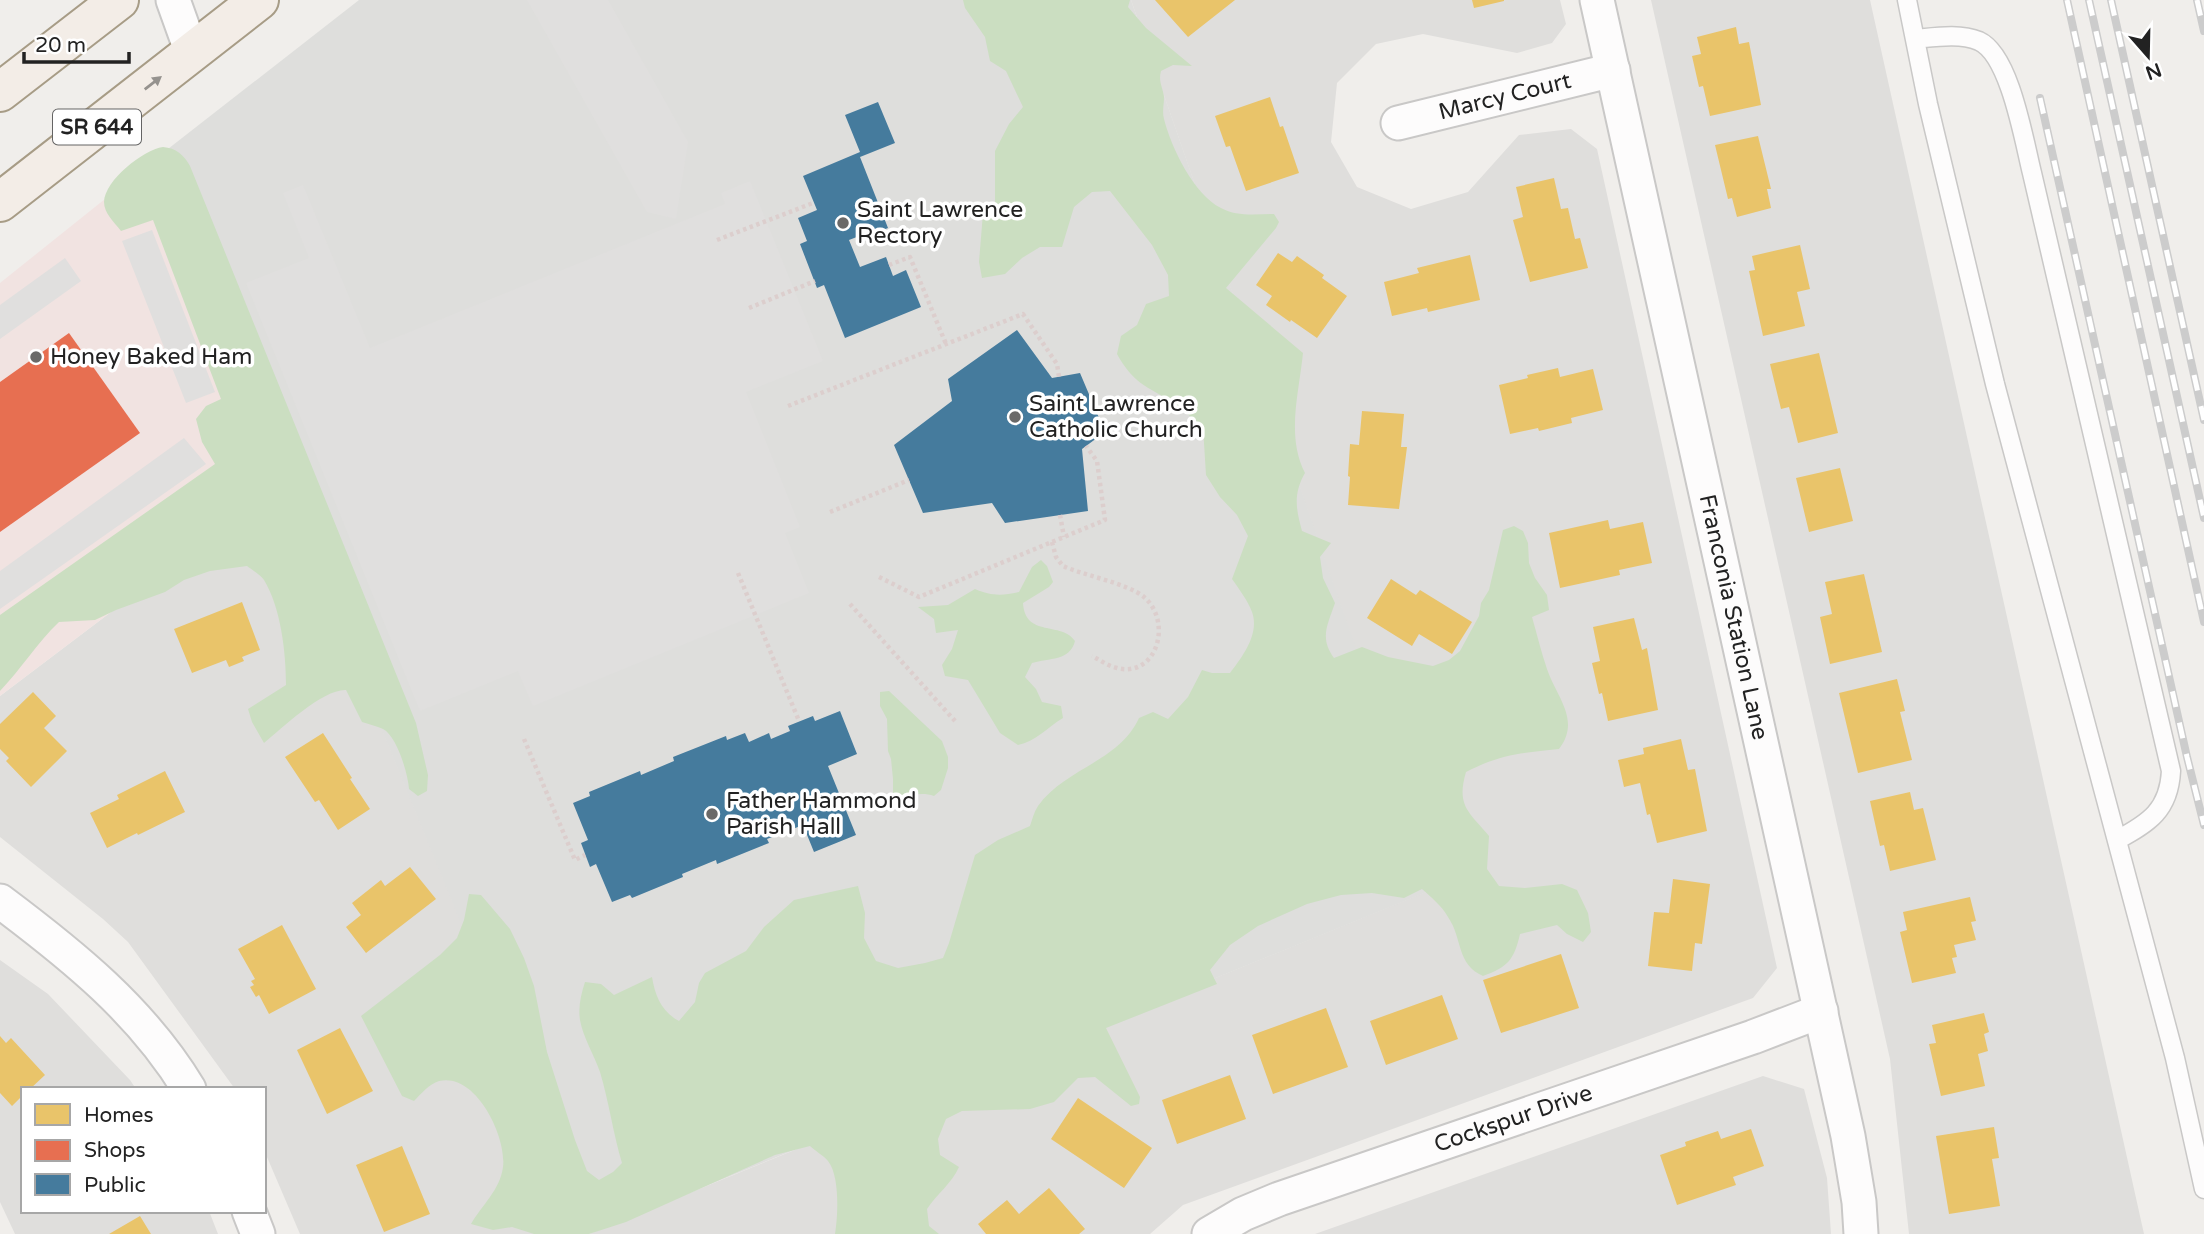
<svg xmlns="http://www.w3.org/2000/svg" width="2204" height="1234" font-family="'Varela Round',sans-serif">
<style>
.residential{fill:#dfdedc}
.commercial{fill:#f1e3e1}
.religious{fill:#dededc}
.forest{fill:#cbdec1}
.parking{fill:#e0dfde}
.homes{fill:#e9c46a}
.shops{fill:#e76f51}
.public{fill:#457b9d}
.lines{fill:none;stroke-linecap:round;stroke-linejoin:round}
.service-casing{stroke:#c9c8c7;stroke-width:21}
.minor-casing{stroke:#c9c8c7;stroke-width:37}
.primary-casing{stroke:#a79c86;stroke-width:42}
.path{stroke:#dccecd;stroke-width:4.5;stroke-dasharray:3.5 3.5;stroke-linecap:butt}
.service{stroke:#fdfcfc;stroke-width:18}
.minor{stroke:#fdfcfc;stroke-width:33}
.primary{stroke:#f3ede7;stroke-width:38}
.rail-casing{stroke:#ccc;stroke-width:8}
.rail{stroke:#fff;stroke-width:5;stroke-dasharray:16;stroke-linecap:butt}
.oneway{fill:#95928e}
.poi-dot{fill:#6a6968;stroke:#fff;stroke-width:2.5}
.labels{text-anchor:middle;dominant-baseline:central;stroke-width:7;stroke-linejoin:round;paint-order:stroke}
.shield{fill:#fff;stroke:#646464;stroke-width:2}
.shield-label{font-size:21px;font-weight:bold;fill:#222}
.street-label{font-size:23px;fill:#222;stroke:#fff}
.poi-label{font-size:23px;fill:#222;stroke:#fff;text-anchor:start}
</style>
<rect width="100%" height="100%" fill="#f0eeeb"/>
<path class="residential" d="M 1131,0 L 1560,0 L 1566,24 L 1552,43 L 1517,53 L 1423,34 L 1376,44 L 1337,83 L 1331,142 L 1357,187 L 1411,209 L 1468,192 L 1519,135 L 1571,129 L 1597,149 L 1777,968 L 1753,998 L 1183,1205 L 1150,1234 L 589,1234 L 1438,887 Z
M 1651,0 L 1870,0 L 2144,1234 L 1909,1234 L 1890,1059 Z
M 279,478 L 589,1234 L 300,1234 L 264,1150 L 264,1089 L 235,1089 L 128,942 L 103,919 L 0,837 L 0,696 L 115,609 Z
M 0,960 L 48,994 L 130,1080 L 136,1089 L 23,1089 L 23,1211 L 209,1211 L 218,1234 L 15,1234 L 0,1202 Z
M 1763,1076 L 1804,1089 L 1827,1178 L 1831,1234 L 1315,1234 Z"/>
<path class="commercial" d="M 150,163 L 279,478 L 115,609 L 0,696 L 0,283 Z"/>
<path class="religious" d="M 359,0 L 1131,0 L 1439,887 L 588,1234 L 150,163 Z"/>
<path class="forest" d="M 963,0 L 1130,0 L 1128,7 L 1146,28 L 1192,66 L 1173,65 L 1161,71 C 1158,82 1163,87 1164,97 C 1164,105 1162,112 1164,119 C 1171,147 1194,195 1221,208 C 1237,217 1256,214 1274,214 L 1279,222 L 1276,228 L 1226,288 L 1303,353 C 1299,393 1286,436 1305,473 C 1293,494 1296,509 1302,531 L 1331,543 L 1320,557 L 1323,578 L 1335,603 C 1328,624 1319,638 1334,658 L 1362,647 L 1388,657 L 1433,666 L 1449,660 L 1460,651 L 1479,616 L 1481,603 L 1489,590 L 1503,530 L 1514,526 L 1523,531 L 1528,543 L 1529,563 L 1535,578 L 1547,595 L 1549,610 L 1532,617 C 1537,634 1541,652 1547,669 C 1557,698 1581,720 1559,749 C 1521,753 1501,754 1466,772 C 1456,806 1469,812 1489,836 L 1487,869 L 1499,886 L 1525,888 L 1562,884 L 1577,890 L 1588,913 L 1591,932 L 1583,942 L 1567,934 L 1557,925 L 1520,934 C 1514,960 1508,967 1483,976 C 1456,964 1463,939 1448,917 C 1442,906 1431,897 1422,889 L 1404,898 L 1372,893 L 1341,895 L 1307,904 L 1258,926 L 1230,945 L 1210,970 L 1217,984 L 1106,1028 L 1140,1097 L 1139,1104 L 1131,1106 L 1095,1077 L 1078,1078 L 1054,1102 L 1030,1109 L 962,1111 L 946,1119 L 938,1139 L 940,1155 L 959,1167 C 952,1183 937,1194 927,1209 L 929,1226 L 939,1234 L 835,1234 C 838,1216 840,1176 828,1161 C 823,1155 815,1151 810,1146 L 775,1155 L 626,1222 L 589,1234 L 534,1234 L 512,1227 L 493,1230 L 471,1224 C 482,1205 500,1190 503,1167 C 507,1137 476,1072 439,1081 C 429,1084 421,1094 414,1101 L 402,1096 L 361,1016 L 440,955 L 457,938 L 464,920 L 469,894 L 481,895 L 510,929 L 524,958 L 534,986 L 547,1052 L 575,1140 L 587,1171 L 599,1180 L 613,1172 L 622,1163 C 613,1133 609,1102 600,1072 C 594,1055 583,1037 580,1020 C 578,1007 581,994 585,982 L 601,984 L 614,995 L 652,977 C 655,996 662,1012 679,1021 L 695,1002 L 699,983 L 705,973 L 746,951 L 764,927 L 794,900 L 858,886 L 865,913 L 864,938 L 876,961 L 898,968 L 925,963 L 943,958 L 949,943 L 975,855 L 998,840 L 1030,826 C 1032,820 1034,812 1038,806 C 1065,768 1119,762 1139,718 L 1153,712 L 1168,719 L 1188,697 L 1202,670 L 1212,673 L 1230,673 C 1242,657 1260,634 1252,612 C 1248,601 1239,589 1232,579 L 1248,536 L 1237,515 L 1220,497 L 1206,475 L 1203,427 C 1193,419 1183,409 1172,402 C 1146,386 1133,383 1117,354 L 1121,336 L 1137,325 L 1146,304 L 1169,296 L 1168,275 L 1152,245 L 1110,191 L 1092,192 L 1074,207 L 1062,247 L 1040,247 L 1022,258 L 1005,274 L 982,278 L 979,262 L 983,213 L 995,207 L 995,151 L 1009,124 L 1023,107 L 1006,71 L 990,61 L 985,37 L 965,8 Z
M 163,147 C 176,148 184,155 190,166 L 416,723 L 428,775 L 427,791 L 418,796 L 409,789 C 408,774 397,736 383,729 C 377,726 368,724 362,722 L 346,690 C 323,689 282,728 264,743 L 252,722 L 248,709 L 286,685 C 286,653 281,608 264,580 C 261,575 252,570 247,566 L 210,571 L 184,580 L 165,592 L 116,610 L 95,620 L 59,622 C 37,643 21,669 0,691 L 0,615 L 215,464 L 202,442 L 196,419 L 206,406 L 221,399 L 153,220 L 121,231 C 114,222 104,213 104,202 C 105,180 143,150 163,147 Z
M 1041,560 L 1047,566 L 1053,582 L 1049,587 L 1023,603 C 1025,638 1062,621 1075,641 C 1070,661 1049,658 1032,663 L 1025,677 L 1036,689 L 1042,702 L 1061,706 L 1063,718 C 1048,727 1035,742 1018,745 L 1000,733 L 968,680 L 945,676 L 942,665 L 952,649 L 958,630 L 936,633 L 934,619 L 918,607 L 948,605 L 975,589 C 991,596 1002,596 1019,592 L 1032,567 Z
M 889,691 L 942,741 L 948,757 L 948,768 L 941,790 L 934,796 C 920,791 907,798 893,794 L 893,779 L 891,759 L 888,751 L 887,719 L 880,706 L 880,692 Z"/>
<path class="parking" d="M 527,0 L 608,0 L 688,142 L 676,219 L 647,212 Z
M 750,181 L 823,361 L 746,392 L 800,527 L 785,533 L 809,593 L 533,706 L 518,671 L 420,711 L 246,283 L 309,258 L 283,193 L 303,185 L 370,348 L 725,204 L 721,193 Z
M 152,230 L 215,392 L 186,403 L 122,241 Z
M 65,258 L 81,281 L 0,339 L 0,305 Z
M 184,438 L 206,464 L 0,609 L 0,571 Z"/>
<path class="homes" d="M 1155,0 L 1235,0 L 1188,37 Z
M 1472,0 L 1504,0 L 1504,1 L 1474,8 Z
M 1736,27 L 1739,44 L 1749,42 L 1761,105 L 1710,116 L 1703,86 L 1699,87 L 1692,56 L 1701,54 L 1697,37 Z
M 1270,97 L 1280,127 L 1283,126 L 1299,173 L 1246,191 L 1230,146 L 1226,147 L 1215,116 Z
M 1758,136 L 1771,189 L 1767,189 L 1771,208 L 1737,217 L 1732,198 L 1728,199 L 1715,145 Z
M 1554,178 L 1561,209 L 1568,208 L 1575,239 L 1580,238 L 1588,268 L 1530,282 L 1513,220 L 1523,217 L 1516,187 Z
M 1800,245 L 1810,289 L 1797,292 L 1805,326 L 1763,336 L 1749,271 L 1755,270 L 1752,256 Z
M 1278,253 L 1292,262 L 1297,256 L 1324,275 L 1322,278 L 1347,296 L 1317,338 L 1291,320 L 1290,322 L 1266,305 L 1272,296 L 1256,285 Z
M 1470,255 L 1480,300 L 1428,312 L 1427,308 L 1392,316 L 1384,282 L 1419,273 L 1417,268 Z
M 1819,353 L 1838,433 L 1798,443 L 1789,407 L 1781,409 L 1770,364 Z
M 1558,368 L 1560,377 L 1593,369 L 1603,410 L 1571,418 L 1572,423 L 1539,431 L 1538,428 L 1510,434 L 1499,385 L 1528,378 L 1527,375 Z
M 1362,411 L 1404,414 L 1401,447 L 1407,447 L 1399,509 L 1348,505 L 1350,477 L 1348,476 L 1350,444 L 1359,445 Z
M 1840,468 L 1853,521 L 1809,532 L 1796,478 Z
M 1608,520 L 1610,529 L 1643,522 L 1652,563 L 1619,570 L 1620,575 L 1560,588 L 1549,533 Z
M 1864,574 L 1882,652 L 1830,664 L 1820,617 L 1832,614 L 1825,582 Z
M 1391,579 L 1416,595 L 1420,590 L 1472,622 L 1452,654 L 1419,634 L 1412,646 L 1367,618 Z
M 242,602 L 260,650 L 242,657 L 244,661 L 229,667 L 226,660 L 192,673 L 174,629 Z
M 1634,618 L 1642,650 L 1647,648 L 1658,710 L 1608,721 L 1602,693 L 1599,694 L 1592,663 L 1600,661 L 1593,627 Z
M 1897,679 L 1905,711 L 1900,712 L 1912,760 L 1858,773 L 1839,693 Z
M 33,692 L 56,716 L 44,728 L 67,751 L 31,787 L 6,761 L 9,758 L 0,749 L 0,724 Z
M 323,733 L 352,778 L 350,779 L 370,809 L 338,830 L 319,800 L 315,802 L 285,757 Z
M 1681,739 L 1688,770 L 1695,769 L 1707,831 L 1657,843 L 1650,814 L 1647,815 L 1640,783 L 1624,787 L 1618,760 L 1644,754 L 1643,748 Z
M 165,771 L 185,812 L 138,835 L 137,833 L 107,848 L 90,813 L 119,799 L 117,795 Z
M 1910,792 L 1914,810 L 1923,808 L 1936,860 L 1890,871 L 1884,845 L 1880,846 L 1870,801 Z
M 410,867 L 436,899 L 366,953 L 346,927 L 361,915 L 352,903 L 381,880 L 385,886 Z
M 1673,879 L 1710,884 L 1702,944 L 1695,943 L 1692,971 L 1648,966 L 1654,912 L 1669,913 Z
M 1970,897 L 1976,921 L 1971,922 L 1976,940 L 1954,945 L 1957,957 L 1952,958 L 1956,973 L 1912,983 L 1900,932 L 1907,930 L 1903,912 Z
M 282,925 L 316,989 L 269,1014 L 259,995 L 256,997 L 250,987 L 254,985 L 251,981 L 255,979 L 238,949 Z
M 1561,954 L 1579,1008 L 1501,1033 L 1483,980 Z
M 1442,995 L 1458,1039 L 1386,1065 L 1370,1021 Z
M 1326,1008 L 1348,1067 L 1273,1094 L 1252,1035 Z
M 1984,1013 L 1989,1032 L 1984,1034 L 1988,1051 L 1978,1054 L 1985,1086 L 1941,1096 L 1929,1044 L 1936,1043 L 1932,1025 Z
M 340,1028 L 373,1091 L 327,1114 L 297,1050 Z
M 0,1036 L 6,1043 L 11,1038 L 45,1075 L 30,1089 L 23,1089 L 23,1095 L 12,1106 L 0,1093 Z
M 1230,1075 L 1246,1119 L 1177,1144 L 1162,1100 Z
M 1078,1098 L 1152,1148 L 1124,1188 L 1051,1139 Z
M 1994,1127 L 1999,1158 L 1992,1159 L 2000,1206 L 1949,1214 L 1936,1136 Z
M 1751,1129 L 1764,1166 L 1733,1177 L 1736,1185 L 1677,1205 L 1660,1155 L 1686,1146 L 1685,1142 L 1718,1131 L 1721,1139 Z
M 402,1146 L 430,1214 L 384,1232 L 356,1165 Z
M 1049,1188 L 1085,1229 L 1079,1234 L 986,1234 L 978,1224 L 1007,1200 L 1019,1214 Z
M 140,1216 L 151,1234 L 109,1234 Z"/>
<path class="shops" d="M 69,333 L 140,433 L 0,532 L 0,382 Z"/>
<path class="public" d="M 878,102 L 895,143 L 860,157 L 888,228 L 863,238 L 862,235 L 849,240 L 860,267 L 886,257 L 893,276 L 906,270 L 921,307 L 845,338 L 824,285 L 817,288 L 800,244 L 807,241 L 798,218 L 817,210 L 803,176 L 860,152 L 845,115 Z
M 1017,330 L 1052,378 L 1080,373 L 1105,432 L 1082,449 L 1088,511 L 1005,523 L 992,503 L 923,513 L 894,445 L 952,401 L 948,379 Z
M 840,711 L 857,754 L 828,766 L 856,835 L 814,852 L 803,825 L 767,839 L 769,843 L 717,864 L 716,860 L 682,874 L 683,877 L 632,898 L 630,895 L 612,902 L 596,864 L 590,867 L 581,843 L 588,840 L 573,803 L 590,796 L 589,792 L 640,771 L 641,775 L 674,761 L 673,757 L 726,736 L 727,740 L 745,733 L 749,742 L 769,733 L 771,739 L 790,731 L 788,726 L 813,716 L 815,721 Z"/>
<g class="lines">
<defs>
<path id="service" d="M 1907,0 L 1928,104 L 1995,384 L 2175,1058 L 2204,1189
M 1915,39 C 1936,37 1960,33 1979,41 C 2010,55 2024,141 2032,173 L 2171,771 C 2169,810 2149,823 2117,840"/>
<g id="minor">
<path d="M 173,0 L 192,53"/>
<path id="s1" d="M 1597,0 L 1848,1136 L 1859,1202 L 1861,1234"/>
<path id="s2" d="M 1398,123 L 1613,70"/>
<path d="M 0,901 C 72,955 142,1011 189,1089"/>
<path d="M 249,1211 L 258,1234"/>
<path id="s3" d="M 1209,1234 L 1243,1214 L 1279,1199 L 1753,1037 L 1821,1011"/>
</g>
<path id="primary" d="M 0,92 L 119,0
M 0,202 L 259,0"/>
</defs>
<use href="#service" class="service-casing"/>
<use href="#minor" class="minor-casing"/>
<use href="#primary" class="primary-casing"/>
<path class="path" d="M 717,240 L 813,203
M 889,265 L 910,257 L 946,344
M 749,308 L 815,281
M 788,406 L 1023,314 L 1057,364 L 1059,377
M 830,512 L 909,480
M 1060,515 L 1064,537
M 1052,542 L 1056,557 L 1063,566 C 1085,576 1127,583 1144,597 C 1173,622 1157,678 1117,668 C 1108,666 1100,660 1092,656
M 738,573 L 799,721
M 879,577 L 919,597 L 1105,520 L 1097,461 L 1086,446
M 850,604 L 955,721
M 524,739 L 575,860 L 585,855"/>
<use href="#service" class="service"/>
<use href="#minor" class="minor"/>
<use href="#primary" class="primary"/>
<defs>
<path id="rail" d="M 2067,0 L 2204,622
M 2089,0 L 2204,518
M 2111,0 L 2204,420
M 2197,0 L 2204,31
M 2040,98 L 2187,757 L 2204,825"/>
</defs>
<use href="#rail" class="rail-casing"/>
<use href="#rail" class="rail"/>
</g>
<defs><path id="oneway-solid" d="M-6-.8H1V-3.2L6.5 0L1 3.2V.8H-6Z" transform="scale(1.75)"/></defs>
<use class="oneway" href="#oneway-solid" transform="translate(153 83) rotate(-38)"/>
<g class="poi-dot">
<circle cx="843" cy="223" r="7"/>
<circle cx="36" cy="357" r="7"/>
<circle cx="1015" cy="417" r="7"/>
<circle cx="712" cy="814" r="7"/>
</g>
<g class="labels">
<rect class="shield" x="53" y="109.5" width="88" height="35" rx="5"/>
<g class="shield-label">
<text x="97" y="127">SR 644</text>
</g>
<g class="street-label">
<text stroke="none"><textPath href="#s2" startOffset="110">Marcy Court</textPath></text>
<text stroke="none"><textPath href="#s1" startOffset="632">Franconia Station Lane</textPath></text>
<text stroke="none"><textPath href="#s3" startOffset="326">Cockspur Drive</textPath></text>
</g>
<g class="poi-label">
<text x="857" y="210">Saint Lawrence<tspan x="857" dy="26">Rectory</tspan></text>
<text x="50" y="357">Honey Baked Ham</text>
<text x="1029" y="404">Saint Lawrence<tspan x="1029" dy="26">Catholic Church</tspan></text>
<text x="726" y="801">Father Hammond<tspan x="726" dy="26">Parish Hall</tspan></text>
</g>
</g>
<rect x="21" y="1087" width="245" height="126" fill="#ffffff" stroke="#a7a7a7" stroke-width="2"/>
<rect x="35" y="1104" width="35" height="21" fill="#e9c46a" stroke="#a7a7a7" stroke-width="2"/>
<text x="84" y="1122" font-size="21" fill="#222222">Homes</text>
<rect x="35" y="1140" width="35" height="21" fill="#e76f51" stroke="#a7a7a7" stroke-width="2"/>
<text x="84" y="1157" font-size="21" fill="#222222">Shops</text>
<rect x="35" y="1174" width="35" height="21" fill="#457b9d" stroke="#a7a7a7" stroke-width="2"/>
<text x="84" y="1192" font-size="21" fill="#222222">Public</text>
<g transform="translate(2148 56) rotate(160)" stroke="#ffffff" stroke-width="5" paint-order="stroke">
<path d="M0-5L12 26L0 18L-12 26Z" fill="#222222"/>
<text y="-10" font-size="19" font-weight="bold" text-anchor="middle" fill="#222222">N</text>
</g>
<path d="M24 52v10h105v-10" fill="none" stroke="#222222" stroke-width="3.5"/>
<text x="35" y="52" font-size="21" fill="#222222" stroke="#ffffff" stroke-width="5" paint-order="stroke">20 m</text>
</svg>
